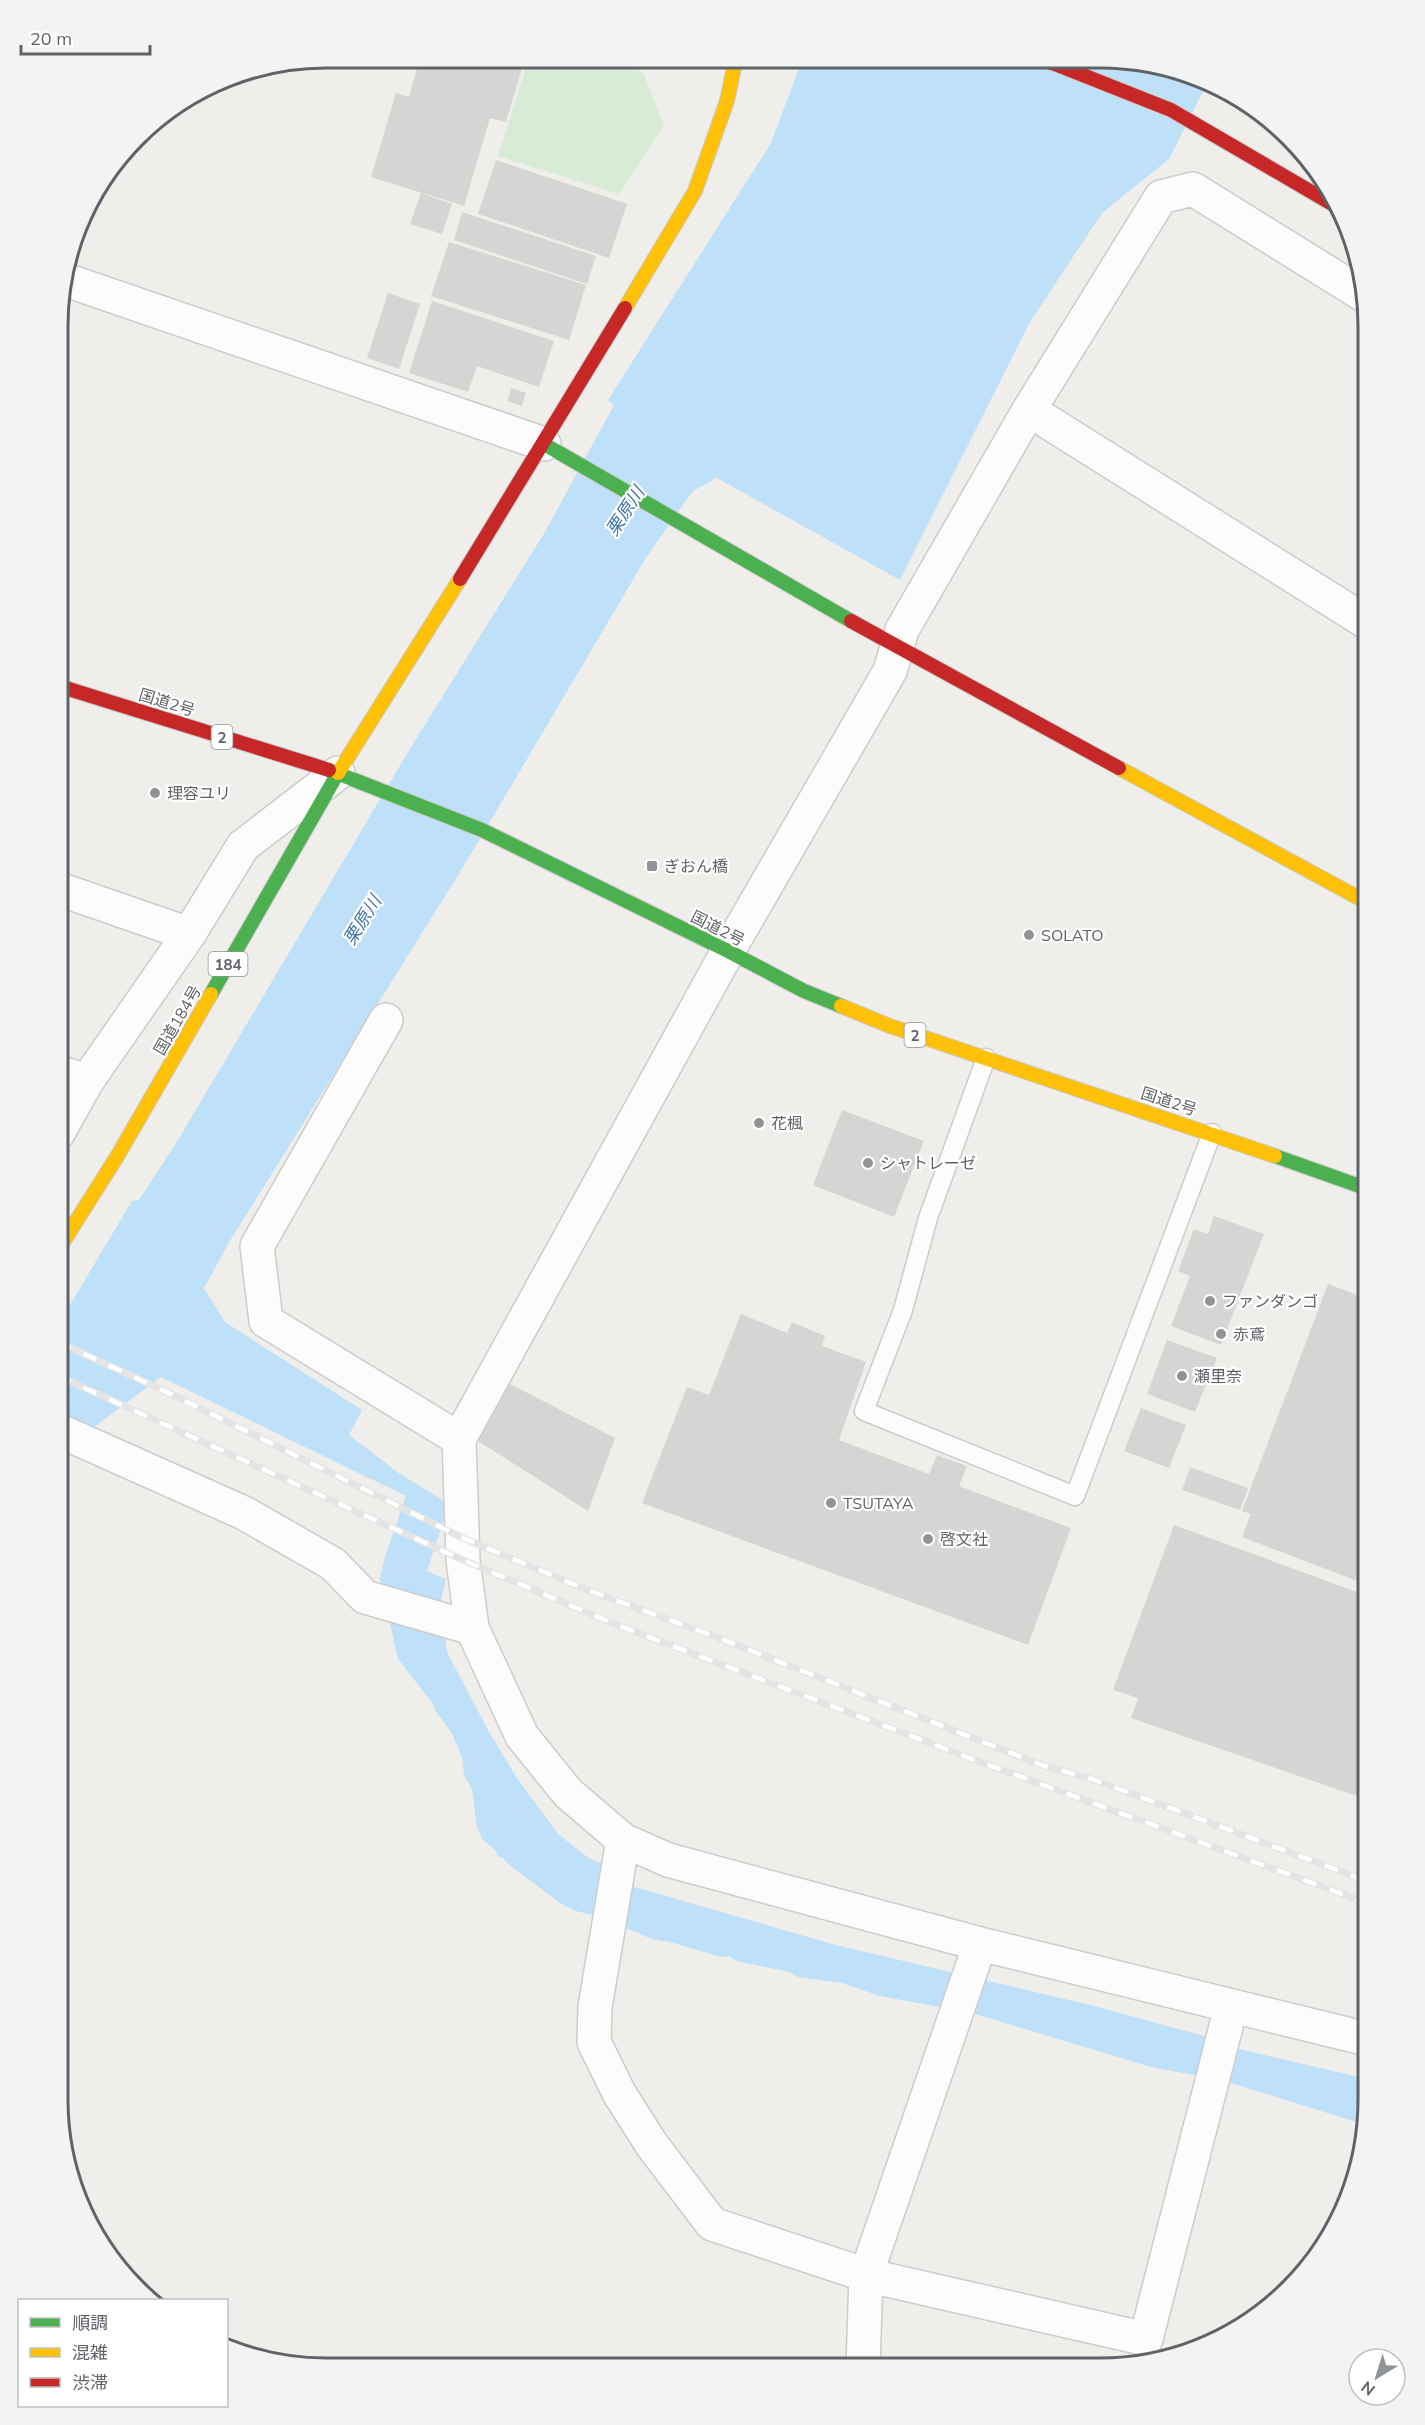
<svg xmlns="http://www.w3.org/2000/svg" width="1425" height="2425" font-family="Mulish,'Noto Sans JP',sans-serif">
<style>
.green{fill:#d8ebd6}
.water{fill:#bfe0f9}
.building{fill:#d6d5d3}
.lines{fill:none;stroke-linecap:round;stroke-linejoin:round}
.lane-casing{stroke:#cbcccc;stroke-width:21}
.street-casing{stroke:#cbcccc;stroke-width:36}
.fast-casing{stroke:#cacacb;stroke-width:16}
.slow-casing{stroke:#cacacb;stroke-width:16}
.jam-casing{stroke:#cacacb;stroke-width:16}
.lane{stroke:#fdfcfc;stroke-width:18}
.street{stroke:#fdfcfc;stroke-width:33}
.fast{stroke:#4caf50;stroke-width:14}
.slow{stroke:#ffc107;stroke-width:14}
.jam{stroke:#c62828;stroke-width:14}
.rail-casing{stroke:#e4e4e4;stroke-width:7}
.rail{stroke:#fff;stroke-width:4.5;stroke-dasharray:14;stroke-linecap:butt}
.poi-dot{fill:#919496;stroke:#fff;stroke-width:2}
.labels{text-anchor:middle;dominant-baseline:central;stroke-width:4.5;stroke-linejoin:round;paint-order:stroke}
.shield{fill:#fff;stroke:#8f9295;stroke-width:1.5}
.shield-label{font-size:15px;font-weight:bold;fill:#5f6368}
.street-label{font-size:16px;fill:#5f6368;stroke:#fff}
.poi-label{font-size:16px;fill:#5f6368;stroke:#fff;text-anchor:start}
.water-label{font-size:18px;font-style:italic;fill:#4174aa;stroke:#fff}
.rim{fill:none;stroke:#5f6368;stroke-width:3}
</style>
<rect width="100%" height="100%" fill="#efeeea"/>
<path class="green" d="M 529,58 L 599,58 L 643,72 L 664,125 L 619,194 L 498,156 Z"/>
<path class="water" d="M 803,58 L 1135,59 L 1208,81 L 1169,159 L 1102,213 L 1030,322 L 900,580 L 715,477 L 712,481 L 693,491 L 647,556 L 465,864 L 231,1239 L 204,1288 L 225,1322 L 362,1410 L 349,1435 L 400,1474 L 449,1504 L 427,1571 L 446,1579 L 441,1600 L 447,1652 L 489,1732 L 517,1778 L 558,1834 L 590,1859 L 606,1865 L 631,1886 L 836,1945 L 1090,2005 L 1208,2037 L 1235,2048 L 1367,2079 L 1366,2125 L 1225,2081 L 1151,2067 L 972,2013 L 880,1996 L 842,1983 L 798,1977 L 790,1972 L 736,1961 L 730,1956 L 721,1957 L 670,1942 L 652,1939 L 597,1916 L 576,1911 L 563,1905 L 508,1864 L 503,1858 L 498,1857 L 495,1850 L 482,1839 L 477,1827 L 472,1790 L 464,1775 L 462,1757 L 451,1732 L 436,1712 L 433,1704 L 398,1659 L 380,1579 L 385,1556 L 406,1496 L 161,1377 L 62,1451 L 58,1458 L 58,1325 L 132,1201 L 139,1200 L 178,1140 L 408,752 L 545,532 L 614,405 L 608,400 L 771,143 Z"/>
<path class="building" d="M 420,57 L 525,58 L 506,122 L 490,118 L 464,206 L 371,177 L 396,93 L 409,97 Z
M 496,160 L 627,204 L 609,258 L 478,214 Z
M 421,193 L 452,204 L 442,234 L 410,224 Z
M 91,198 L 73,256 L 70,255 L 85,206 Z
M 462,212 L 596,256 L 587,284 L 454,240 Z
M 449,242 L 586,285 L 569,340 L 431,296 Z
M 388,293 L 420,304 L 399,369 L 367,358 Z
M 432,301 L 554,341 L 539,387 L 477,366 L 468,392 L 409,373 Z
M 511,388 L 526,393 L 522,406 L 508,401 Z
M 59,487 L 69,491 L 59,518 Z
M 842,1110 L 924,1141 L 894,1217 L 813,1185 Z
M 1214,1216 L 1264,1234 L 1221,1345 L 1171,1326 L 1190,1276 L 1178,1271 L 1194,1229 L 1208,1234 Z
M 1328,1284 L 1368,1299 L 1368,1585 L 1242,1537 L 1251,1514 L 1242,1511 Z
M 741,1314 L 787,1333 L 792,1322 L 825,1336 L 822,1346 L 866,1362 L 839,1440 L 929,1474 L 937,1455 L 967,1466 L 959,1486 L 1071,1528 L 1028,1645 L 642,1503 L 687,1387 L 709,1395 Z
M 1167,1340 L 1217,1358 L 1195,1412 L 1147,1394 Z
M 502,1380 L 615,1438 L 588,1511 L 475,1439 Z
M 1141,1408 L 1186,1425 L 1169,1468 L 1124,1451 Z
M 1190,1467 L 1248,1488 L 1240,1510 L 1182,1490 Z
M 1174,1525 L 1368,1596 L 1368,1800 L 1131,1718 L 1138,1698 L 1113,1690 Z"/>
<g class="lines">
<defs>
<path id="lane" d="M 986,1058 L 928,1218 L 903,1310 L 864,1411 L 1075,1496 L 1212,1133"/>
<path id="street" d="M 63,279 L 544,444
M 1029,410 L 1368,623
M 59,889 L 189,934
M 386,1020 L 257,1246 L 266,1321 L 459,1439
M 58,1072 L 87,1081
M 58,1133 L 87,1081 L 189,934 L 243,846 L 338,773
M 58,1430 L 244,1513 L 333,1564 L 365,1597 L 472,1628 L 522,1736 L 568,1793 L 623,1840 L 668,1860 L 980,1944 L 1367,2039
M 472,1628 L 463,1560 L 459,1439 L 728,951 L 890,671 L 902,630 L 1029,410 L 1161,197 L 1193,189 L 1362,294
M 623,1840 L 595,2007 L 594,2042 L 619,2093 L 652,2145 L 712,2224 L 866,2275 L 1146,2339 L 1231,2007
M 863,2367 L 866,2275 L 980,1944"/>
<path id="fast" d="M 544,444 L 851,621
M 329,770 L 482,830 L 728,951 L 804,991 L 841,1006
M 211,994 L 338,773
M 1275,1156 L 1368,1189"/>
<path id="slow" d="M 625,308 L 695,191 L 727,101 L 736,58
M 1119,768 L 1368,903
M 338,773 L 460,579
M 841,1006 L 890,1026 L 1275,1156
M 58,1250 L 118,1155 L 211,994"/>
<path id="jam" d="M 1036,59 L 1055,64 L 1171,110 L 1339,208
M 460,579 L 625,308
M 851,621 L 1119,768
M 59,686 L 329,770"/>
</defs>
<use href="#lane" class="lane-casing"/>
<use href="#street" class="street-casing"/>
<use href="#fast" class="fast-casing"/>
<use href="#slow" class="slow-casing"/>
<use href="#jam" class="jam-casing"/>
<use href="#lane" class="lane"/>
<use href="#street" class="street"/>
<use href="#fast" class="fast"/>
<use href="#slow" class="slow"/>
<use href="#jam" class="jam"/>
<defs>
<path id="rail" d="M 58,1342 L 173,1395 L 463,1538 L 585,1589 L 719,1638 L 1044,1766 L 1092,1779 L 1367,1881
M 58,1376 L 463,1560 L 617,1625 L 975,1760 L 1367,1903"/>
</defs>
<use href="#rail" class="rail-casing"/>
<use href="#rail" class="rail"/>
</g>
<g class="poi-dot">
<circle cx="155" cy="793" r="6"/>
<rect x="646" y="860" width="12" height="12" rx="3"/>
<circle cx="1029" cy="935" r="6"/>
<circle cx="759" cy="1123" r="6"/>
<circle cx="868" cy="1163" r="6"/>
<circle cx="1210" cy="1301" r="6"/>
<circle cx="1221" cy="1334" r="6"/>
<circle cx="1182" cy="1376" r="6"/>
<circle cx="831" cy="1503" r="6"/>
<circle cx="928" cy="1539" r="6"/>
</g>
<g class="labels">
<g class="shield">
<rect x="211.5" y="725" width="21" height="24" rx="4.5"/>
<rect x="208.5" y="952" width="39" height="24" rx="4.5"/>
<rect x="904.5" y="1023" width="21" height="24" rx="4.5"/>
</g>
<g class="shield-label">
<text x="222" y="737">2</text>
<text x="228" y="964">184</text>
<text x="915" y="1035">2</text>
</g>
<g class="street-label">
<text transform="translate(167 702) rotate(17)">国道2号</text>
<text transform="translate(718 928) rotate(27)">国道2号</text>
<text transform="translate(177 1020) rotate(-60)">国道184号</text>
<text transform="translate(1169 1101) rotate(18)">国道2号</text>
</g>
<g class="poi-label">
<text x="167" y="793">理容ユリ</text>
<text x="664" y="866">ぎおん橋</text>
<text x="1041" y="935">SOLATO</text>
<text x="771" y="1123">花楓</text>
<text x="880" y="1163">シャトレーゼ</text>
<text x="1222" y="1301">ファンダンゴ</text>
<text x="1233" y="1334">赤鳶</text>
<text x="1194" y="1376">瀬里奈</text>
<text x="843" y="1503">TSUTAYA</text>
<text x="940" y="1539">啓文社</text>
</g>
<g class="water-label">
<text transform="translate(625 511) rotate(-57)">栗原川</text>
<text transform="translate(362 920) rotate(-58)">栗原川</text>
</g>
</g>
<path d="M0 0H1425V2425H0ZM326 68H1100A258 258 0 0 1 1358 326V2100A258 258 0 0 1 1100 2358H326A258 258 0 0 1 68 2100V326A258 258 0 0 1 326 68Z" fill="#f2f3f3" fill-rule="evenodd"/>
<path class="rim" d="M326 68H1100A258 258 0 0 1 1358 326V2100A258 258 0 0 1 1100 2358H326A258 258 0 0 1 68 2100V326A258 258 0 0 1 326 68Z"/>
<rect x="18" y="2299" width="210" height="108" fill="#ffffff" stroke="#bfc1c3" stroke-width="1.5"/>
<rect x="30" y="2318" width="30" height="9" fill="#4caf50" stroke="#bfc1c3" stroke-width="1.5"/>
<text x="72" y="2329" font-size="18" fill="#5f6368">順調</text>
<rect x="30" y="2348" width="30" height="9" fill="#ffc107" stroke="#bfc1c3" stroke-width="1.5"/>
<text x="72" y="2359" font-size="18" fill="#5f6368">混雑</text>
<rect x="30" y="2378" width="30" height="9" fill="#c62828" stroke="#bfc1c3" stroke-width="1.5"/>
<text x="72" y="2389" font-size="18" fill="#5f6368">渋滞</text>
<g transform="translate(1377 2377) rotate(218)"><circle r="28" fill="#ffffff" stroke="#bfc1c3" stroke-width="1.5"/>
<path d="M0-4.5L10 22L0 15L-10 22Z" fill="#919496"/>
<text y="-9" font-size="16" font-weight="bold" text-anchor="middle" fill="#5f6368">N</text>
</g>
<path d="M21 45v9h129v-9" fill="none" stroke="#5f6368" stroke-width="3"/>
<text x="30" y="45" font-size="18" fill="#5f6368" stroke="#ffffff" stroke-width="4.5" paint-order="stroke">20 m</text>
</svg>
